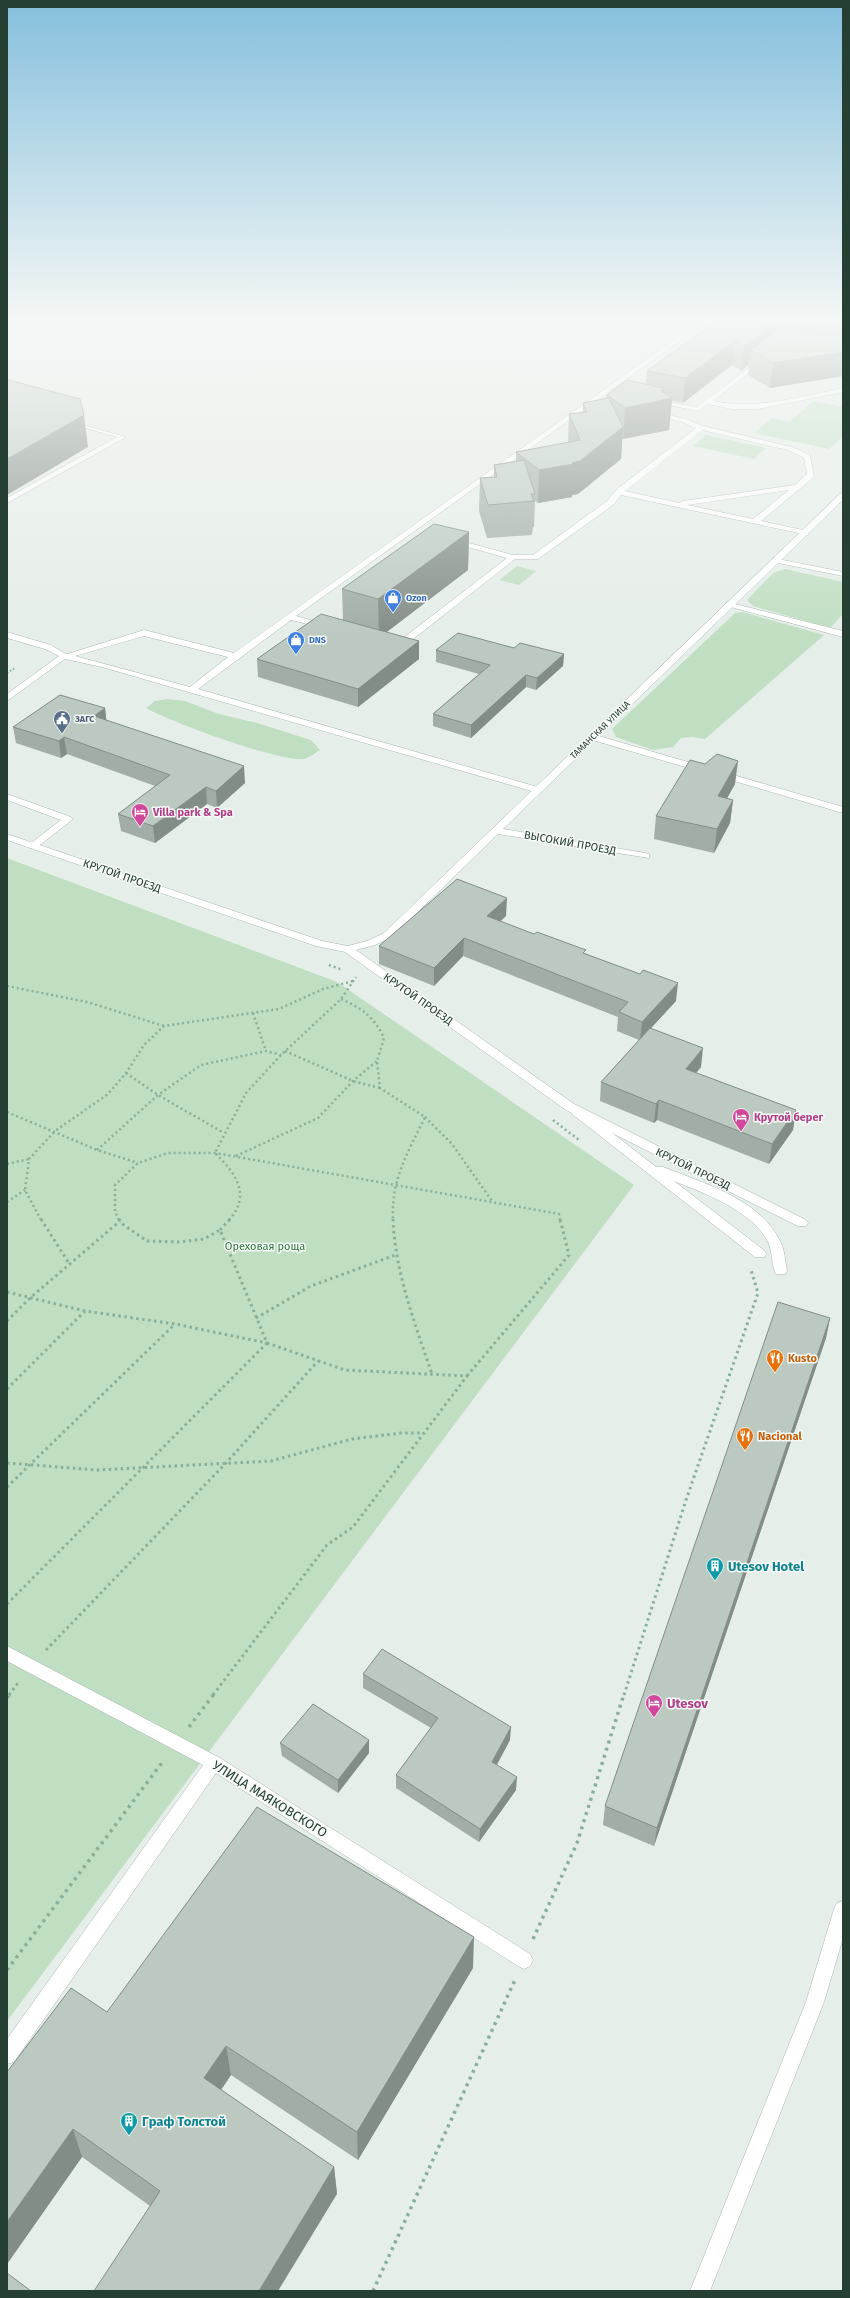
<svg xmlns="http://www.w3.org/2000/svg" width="850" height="2298" font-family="'Fira Sans',sans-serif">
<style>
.green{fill:#c0dec2}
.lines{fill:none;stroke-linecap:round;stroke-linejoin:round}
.service-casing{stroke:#a8b6af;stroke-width:1}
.minor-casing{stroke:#a8b6af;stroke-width:1}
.tertiary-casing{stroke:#a8b6af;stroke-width:1}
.path-far3{stroke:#87b09b;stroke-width:2;stroke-dasharray:1.5 2;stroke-linecap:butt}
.path-far2{stroke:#87b09b;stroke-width:2.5;stroke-dasharray:2 3;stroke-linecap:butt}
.path-far1{stroke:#87b09b;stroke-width:3;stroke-dasharray:2.5 3.5;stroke-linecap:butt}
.path{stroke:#87b09b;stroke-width:3.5;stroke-dasharray:3 4.5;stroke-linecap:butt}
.service{fill:#fff;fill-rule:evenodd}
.minor{fill:#fff;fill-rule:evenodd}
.tertiary{fill:#fff;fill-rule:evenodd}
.wall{fill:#a1ada6}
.shaded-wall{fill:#838d87}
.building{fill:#bbc9c1;stroke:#838d87}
.labels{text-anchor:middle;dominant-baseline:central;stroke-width:3;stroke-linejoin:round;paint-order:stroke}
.far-shop-label{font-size:9px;font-weight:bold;fill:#366cbe;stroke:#f6faf8;text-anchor:start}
.far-service-label{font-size:9px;font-weight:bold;fill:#4e5e75;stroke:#f6faf8;text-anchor:start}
.far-street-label{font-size:9px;fill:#254033;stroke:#f6faf8}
.hotel-label{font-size:11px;font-weight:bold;fill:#b23c85;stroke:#f6faf8;text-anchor:start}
.street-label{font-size:11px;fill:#254033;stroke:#f6faf8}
.park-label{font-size:11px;fill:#30763c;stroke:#f6faf8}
.food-label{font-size:11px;font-weight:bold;fill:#c56008;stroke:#f6faf8;text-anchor:start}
.near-culture-label{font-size:13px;font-weight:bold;fill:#0d838f;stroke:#f6faf8;text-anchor:start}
.near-hotel-label{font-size:13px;font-weight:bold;fill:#b23c85;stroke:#f6faf8;text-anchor:start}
.near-street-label{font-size:13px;fill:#254033;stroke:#f6faf8}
</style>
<rect width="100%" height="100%" fill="#e6eee9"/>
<path class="green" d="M 814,401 L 843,407 L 843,437 L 829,449 L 754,433 L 772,418 L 789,422 Z
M 706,435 L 766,448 L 754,459 L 693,446 Z
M 517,566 L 536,571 L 519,585 L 499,580 Z
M 785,569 L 843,582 L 843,614 L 830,628 L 753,606 L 747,600 L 773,573 Z
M 743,612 L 824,635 L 705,739 L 692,737 L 681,738 L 673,747 L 653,750 L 616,737 L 612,729 L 735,613 Z
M 167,699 L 185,701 L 219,714 L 257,723 L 311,740 L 320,750 C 315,753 309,758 304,759 C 279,762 170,722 146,708 L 155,701 Z
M 7,858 L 337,982 L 634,1185 L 7,2021 Z"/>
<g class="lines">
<defs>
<path id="service" d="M 12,317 L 21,317 L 7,323 L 7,319 Z
M 262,317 L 274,317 L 328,330 L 325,332 Z
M 706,317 L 713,317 L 296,616 L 327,625 L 327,629 L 291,620 L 198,689 L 541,788 L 541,792 L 535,792 L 102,667 L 65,659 L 61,656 L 144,630 L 234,653 ZM 144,636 L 228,657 L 190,687 L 75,656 Z
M 762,358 L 764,359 L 764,361 L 713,401 C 757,410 799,397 843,388 L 843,392 L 758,409 L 732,409 L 708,404 L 698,411 L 653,402 L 656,400 L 697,407 Z
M 655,412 L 686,419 L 703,426 L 792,447 L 810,455 L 814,477 L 761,521 L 808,531 L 808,535 L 621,495 L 613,505 L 538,559 L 515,559 L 408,643 L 391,646 L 391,642 L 402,639 L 507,558 L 450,542 L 450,538 L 513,555 L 533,555 L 607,501 L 616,490 L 696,428 L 682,422 L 653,415 L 652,414 ZM 702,430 L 788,450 L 804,458 L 807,474 L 795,485 L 683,501 L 679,503 L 625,491 ZM 789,490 L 753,519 L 687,505 Z
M 68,421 L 126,437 L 7,503 L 7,498 L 117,437 L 68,423 Z
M 773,558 L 843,572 L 843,576 L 773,562 Z
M 727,602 L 843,631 L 843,637 L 727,606 Z
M 592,734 L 705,767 L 707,769 L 702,772 L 699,771 L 589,739 L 589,735 Z
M 720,771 L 843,807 L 843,813 L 717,776 L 715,774 Z
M 7,794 L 71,817 L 73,819 L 36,848 L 30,848 L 30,844 L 61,820 L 7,800 Z
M 576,1107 L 580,1108 L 656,1167 L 663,1167 C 703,1183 760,1199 780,1241 C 785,1250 785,1261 787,1271 L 786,1274 L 776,1274 C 771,1265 773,1252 768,1242 C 753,1211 704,1193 674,1181 L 765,1251 L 766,1254 L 765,1257 L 755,1257 L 572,1114 L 570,1111 Z
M 7,1646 L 220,1758 L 530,1954 L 533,1960 L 530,1966 L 524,1969 L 518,1966 L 216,1773 L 14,2062 L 7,2064 L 7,2039 L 203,1765 L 7,1661 Z
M 843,1901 L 843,1938 L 824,2002 L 710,2291 L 690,2291 L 806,2002 L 834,1909 L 837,1903 Z"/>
<path id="minor" d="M 840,494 L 843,494 L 843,500 L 503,829 L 645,853 L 649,854 L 649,858 L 498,834 L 392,937 L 375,945 L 356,950 L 574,1104 L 806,1220 L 808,1223 L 806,1226 L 798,1226 L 566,1110 L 345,952 L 316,946 L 7,840 L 7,834 L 322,941 L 348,946 L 367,941 L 384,933 Z"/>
<path id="tertiary" d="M 7,632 L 51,645 L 69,656 L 7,701 L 7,694 L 59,656 L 45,649 L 7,638 Z"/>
</defs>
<use href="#service" class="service-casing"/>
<use href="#minor" class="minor-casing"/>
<use href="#tertiary" class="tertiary-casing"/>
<path class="path-far3" d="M 7,673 L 15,668"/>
<path class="path-far2" d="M 329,965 L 343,970
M 7,986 L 87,1002 L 164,1026
M 341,999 C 362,1008 374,1017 384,1038 L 377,1061 L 380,1088 L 425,1117 C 408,1153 391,1178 393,1220
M 253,1013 L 266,1051
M 285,1051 L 353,1081 L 380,1088
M 126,1073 L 158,1095 L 224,1133
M 7,1112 L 97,1150 L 138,1163
M 425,1117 L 452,1144 L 492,1201
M 553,1120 L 579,1140
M 97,1150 L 158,1095 L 201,1065 L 266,1051 L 281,1055
M 236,1156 L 318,1118 L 353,1081 L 377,1061
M 7,1164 L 29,1159
M 7,1202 L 25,1190
M 41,1220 L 25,1190 L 29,1159 L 55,1131 L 108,1094 L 126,1073 L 144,1045 L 164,1026 L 279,1009 L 323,989 L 353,981
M 119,1220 L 115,1212 L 115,1185 L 138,1163 L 168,1153 L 215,1153 L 559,1214 L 560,1220
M 229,1220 C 252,1194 235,1173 215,1153 L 246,1093 L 281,1055 L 341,999 L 356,977"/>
<path class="path-far1" d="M 41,1219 L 70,1265
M 119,1219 L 121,1223 L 147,1241 L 179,1242 L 204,1239 L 220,1230 L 267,1343 L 345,1370 L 467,1376
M 393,1219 C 395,1272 415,1324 432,1374
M 220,1230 L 230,1219
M 7,1292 L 85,1311 L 175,1324 L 267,1343
M 256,1318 L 311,1286 L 398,1254
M 7,1321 L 30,1298 L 120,1221
M 467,1376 L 569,1255 L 560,1219
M 7,1389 L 85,1311
M 7,1463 L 97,1470 L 271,1461 L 352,1439 L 401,1433 L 422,1433
M 7,1487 L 174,1325
M 7,1604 L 267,1343
M 46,1650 L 225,1464 L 318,1361
M 9,1695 L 18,1683
M 213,1695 L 327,1545 L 353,1527 L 467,1376
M 624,1695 L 686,1500 L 758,1293 L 751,1270"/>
<path class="path" d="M 7,1698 L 10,1694
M 189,1727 L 214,1694
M 533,1939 L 577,1843 L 624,1694
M 7,1970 L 164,1760
M 373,2291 L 515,1980"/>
<use href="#service" class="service"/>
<use href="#minor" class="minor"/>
<use href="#tertiary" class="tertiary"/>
</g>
<path class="wall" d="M 722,317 L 843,317 L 843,376 L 770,388 L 748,375 L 749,364 L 741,371 L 732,365 L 683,403 L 672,401 L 669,430 L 622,439 L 621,459 L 578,494 L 572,495 L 572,497 L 538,503 L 535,501 L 534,527 L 533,527 L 532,535 L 487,538 L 479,511 L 480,478 L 494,477 L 494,465 L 516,461 L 516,452 L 568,443 L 569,414 L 583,412 L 583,403 L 606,398 L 607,395 L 646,384 L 647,371 Z
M 469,532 L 468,570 L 386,632 L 419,659 L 358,707 L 258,677 L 257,659 L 343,620 L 342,589 Z
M 514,648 L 564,654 L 563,666 L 536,690 L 526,687 L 471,738 L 433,726 L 433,714 L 479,674 L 436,662 L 436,650 Z
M 105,708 L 106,720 L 245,783 L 217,808 L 207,804 L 155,843 L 121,831 L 118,814 L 155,786 L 67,754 L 61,758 L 16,743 L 13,727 Z
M 735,784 L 727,798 L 733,800 L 730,823 L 714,853 L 654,839 L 656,816 Z
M 506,916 L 500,921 L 586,954 L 676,1001 L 651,1028 L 701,1067 L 696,1073 L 796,1110 L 793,1130 L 769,1164 L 657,1120 L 654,1123 L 600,1101 L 601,1082 L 639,1040 L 617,1031 L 618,1017 L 463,956 L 434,986 L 379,964 L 379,946 Z
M 830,1318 L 826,1338 L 654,1846 L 603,1825 L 605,1806 Z
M 363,1674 L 510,1740 L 497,1765 L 516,1790 L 479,1842 L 396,1788 L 396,1775 L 431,1728 L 363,1688 Z
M 369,1740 L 369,1753 L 338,1793 L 282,1756 L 280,1743 Z
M 473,1968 L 358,2160 L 231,2075 L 221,2090 L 334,2167 L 337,2194 L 150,2206 L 82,2157 L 7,2264 L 107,2012 Z"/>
<path class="shaded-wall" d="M 784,317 L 809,317 L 789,321 L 788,334 L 782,339 Z
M 777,321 L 774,345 L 751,350 L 749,364 L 741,371 L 744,346 Z
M 735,341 L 732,365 L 683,403 L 685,378 Z
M 843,352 L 843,376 L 770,388 L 773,363 Z
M 664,388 L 663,400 L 672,398 L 669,430 L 623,439 L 625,408 L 661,391 Z
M 84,415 L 88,447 L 7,495 L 7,459 Z
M 623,427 L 621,459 L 578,494 L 572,495 L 572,497 L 538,503 L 539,470 Z
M 469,532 L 468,570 L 379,638 L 378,599 Z
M 419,641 L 419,659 L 358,707 L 358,689 Z
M 564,654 L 563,666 L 536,690 L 537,678 Z
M 526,675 L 526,687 L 471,738 L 471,725 Z
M 105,708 L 107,725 L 94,716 Z
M 64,737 L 67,754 L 61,758 L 59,741 Z
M 738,761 L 735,784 L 715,820 L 718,796 Z
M 244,766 L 245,783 L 217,808 L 216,791 Z
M 206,787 L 207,804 L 155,843 L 153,826 Z
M 733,800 L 730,823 L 714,853 L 717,829 Z
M 507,898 L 506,916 L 487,934 L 487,916 Z
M 464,938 L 463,956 L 434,986 L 434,968 Z
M 678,983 L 676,1001 L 640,1040 L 642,1022 Z
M 703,1048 L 701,1067 L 683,1088 L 686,1069 Z
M 659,1100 L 657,1120 L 654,1123 L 656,1104 Z
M 796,1110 L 793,1130 L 769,1164 L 772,1144 Z
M 830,1318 L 826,1338 L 654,1846 L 657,1828 Z
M 511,1727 L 510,1740 L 491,1775 L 492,1762 Z
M 369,1740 L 369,1753 L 338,1793 L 338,1780 Z
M 517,1777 L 516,1790 L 479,1842 L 480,1829 Z
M 474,1937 L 473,1968 L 358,2160 L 357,2132 Z
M 226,2046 L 231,2075 L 209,2107 L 204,2078 Z
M 73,2129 L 82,2157 L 7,2264 L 7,2222 Z
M 334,2167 L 337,2194 L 278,2291 L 259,2291 Z"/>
<path class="building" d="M 722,317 L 760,317 L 777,321 L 744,346 L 735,341 L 685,378 L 647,371 Z
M 794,317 L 843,317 L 843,328 L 823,328 L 789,321 Z
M 782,326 L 823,335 L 843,334 L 843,352 L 773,363 L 751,350 Z
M 8,380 L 80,399 L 84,415 L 7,459 L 7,381 Z
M 627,380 L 664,388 L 661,391 L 672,398 L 625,408 L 607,395 Z
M 609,398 L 623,427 L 580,461 L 572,463 L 574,464 L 539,470 L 516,452 L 580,440 L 569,414 L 587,412 L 583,403 Z
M 524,460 L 535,494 L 531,494 L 534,501 L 488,505 L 480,478 L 497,477 L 494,465 Z
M 434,524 L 469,532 L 378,599 L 342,589 Z
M 321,614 L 419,641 L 358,689 L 257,659 Z
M 458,633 L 514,648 L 520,643 L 564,654 L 537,678 L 526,675 L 471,725 L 433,714 L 490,665 L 436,650 Z
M 60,695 L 105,708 L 94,716 L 244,766 L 216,791 L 206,787 L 153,826 L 118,814 L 170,775 L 64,737 L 59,741 L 13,727 Z
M 717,754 L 738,761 L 718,796 L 733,800 L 717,829 L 656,816 L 690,760 L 705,764 Z
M 457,879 L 507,898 L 487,916 L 534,934 L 537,932 L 586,950 L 583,953 L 640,974 L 643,970 L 678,983 L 642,1022 L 619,1012 L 628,1002 L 464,938 L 434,968 L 379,946 Z
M 650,1028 L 703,1048 L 686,1069 L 796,1110 L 772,1144 L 659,1100 L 656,1104 L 601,1082 Z
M 778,1302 L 830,1318 L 657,1828 L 605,1806 Z
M 382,1649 L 511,1727 L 492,1762 L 517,1777 L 480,1829 L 396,1775 L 438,1718 L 363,1674 Z
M 313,1704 L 369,1740 L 338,1780 L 280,1743 Z
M 257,1807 L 474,1937 L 357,2132 L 226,2046 L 204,2078 L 334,2167 L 259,2291 L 94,2291 L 160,2191 L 73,2129 L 7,2222 L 7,2072 L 71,1988 L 107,2012 Z
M 7,2273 L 31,2291 L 7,2291 Z"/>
<linearGradient id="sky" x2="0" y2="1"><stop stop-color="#85bfdd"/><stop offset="0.5" stop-color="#f4f7f5"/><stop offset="1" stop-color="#f4f7f5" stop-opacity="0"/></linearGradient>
<rect width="850" height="639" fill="url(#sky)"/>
<defs>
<symbol id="shop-pin" viewBox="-11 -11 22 30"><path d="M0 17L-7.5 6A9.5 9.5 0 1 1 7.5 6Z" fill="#3f7fe0" stroke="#f6faf8"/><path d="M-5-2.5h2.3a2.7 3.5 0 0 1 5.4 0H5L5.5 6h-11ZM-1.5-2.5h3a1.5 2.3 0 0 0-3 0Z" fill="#fff"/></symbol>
<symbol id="civic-pin" viewBox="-11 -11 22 30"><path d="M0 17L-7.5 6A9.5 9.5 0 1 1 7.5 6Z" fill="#5c6f8a" stroke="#f6faf8"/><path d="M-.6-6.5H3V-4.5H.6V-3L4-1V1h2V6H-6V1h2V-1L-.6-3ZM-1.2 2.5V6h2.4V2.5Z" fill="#fff"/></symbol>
<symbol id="hotel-pin" viewBox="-11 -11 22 30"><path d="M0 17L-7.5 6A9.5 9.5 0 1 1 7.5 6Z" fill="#d1479c" stroke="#f6faf8"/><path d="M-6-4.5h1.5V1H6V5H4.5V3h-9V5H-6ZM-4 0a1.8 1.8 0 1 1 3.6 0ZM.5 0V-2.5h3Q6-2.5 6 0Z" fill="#fff"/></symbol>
<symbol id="restaurant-pin" viewBox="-11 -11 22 30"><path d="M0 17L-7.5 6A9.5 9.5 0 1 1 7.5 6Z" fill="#e8710a" stroke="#f6faf8"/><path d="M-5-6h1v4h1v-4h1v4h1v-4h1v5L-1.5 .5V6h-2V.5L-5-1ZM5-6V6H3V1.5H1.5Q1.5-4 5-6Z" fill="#fff"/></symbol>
<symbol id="building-pin" viewBox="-11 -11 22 30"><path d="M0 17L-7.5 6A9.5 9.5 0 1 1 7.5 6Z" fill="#0f9aa8" stroke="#f6faf8"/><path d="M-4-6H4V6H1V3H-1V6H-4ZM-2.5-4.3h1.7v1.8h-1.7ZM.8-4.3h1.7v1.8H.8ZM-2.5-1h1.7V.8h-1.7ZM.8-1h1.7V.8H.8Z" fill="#fff"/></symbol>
</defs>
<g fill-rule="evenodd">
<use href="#shop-pin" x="383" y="588" width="20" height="27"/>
<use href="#shop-pin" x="286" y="630" width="20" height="27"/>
<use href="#civic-pin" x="52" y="709" width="20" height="27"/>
<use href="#hotel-pin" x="130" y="802" width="20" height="27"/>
<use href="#hotel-pin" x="731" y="1107" width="20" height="27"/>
<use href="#restaurant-pin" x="765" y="1348" width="20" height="27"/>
<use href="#restaurant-pin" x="735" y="1426" width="20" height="27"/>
<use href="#building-pin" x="705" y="1556" width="20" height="27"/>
<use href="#hotel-pin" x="644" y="1693" width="20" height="27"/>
<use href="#building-pin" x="119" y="2111" width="20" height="27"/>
</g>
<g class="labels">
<g class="far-shop-label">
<text x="406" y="598">Ozon</text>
<text x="309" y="640">DNS</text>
</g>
<g class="far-service-label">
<text x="75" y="719">ЗАГС</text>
</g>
<g class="far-street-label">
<text transform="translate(600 730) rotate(-44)">ТАМАНСКАЯ УЛИЦА</text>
</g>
<g class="hotel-label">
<text x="153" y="812">Villa park &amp; Spa</text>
<text x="754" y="1117">Крутой берег</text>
</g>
<g class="street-label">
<text transform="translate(570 843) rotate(10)">ВЫСОКИЙ ПРОЕЗД</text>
<text transform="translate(122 876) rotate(19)">КРУТОЙ ПРОЕЗД</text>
<text transform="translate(418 999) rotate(35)">КРУТОЙ ПРОЕЗД</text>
<text transform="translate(693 1169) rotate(26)">КРУТОЙ ПРОЕЗД</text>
</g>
<g class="park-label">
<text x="265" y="1246">Ореховая роща</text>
</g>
<g class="food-label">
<text x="788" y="1358">Kusto</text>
<text x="758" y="1436">Nacional</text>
</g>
<g class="near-culture-label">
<text x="728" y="1566">Utesov Hotel</text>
<text x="142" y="2121">Граф Толстой</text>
</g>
<g class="near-hotel-label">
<text x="667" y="1703">Utesov</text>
</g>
<g class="near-street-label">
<text transform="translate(270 1799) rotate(32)">УЛИЦА МАЯКОВСКОГО</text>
</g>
</g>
<rect width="850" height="2298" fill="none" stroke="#254033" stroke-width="16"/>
</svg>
